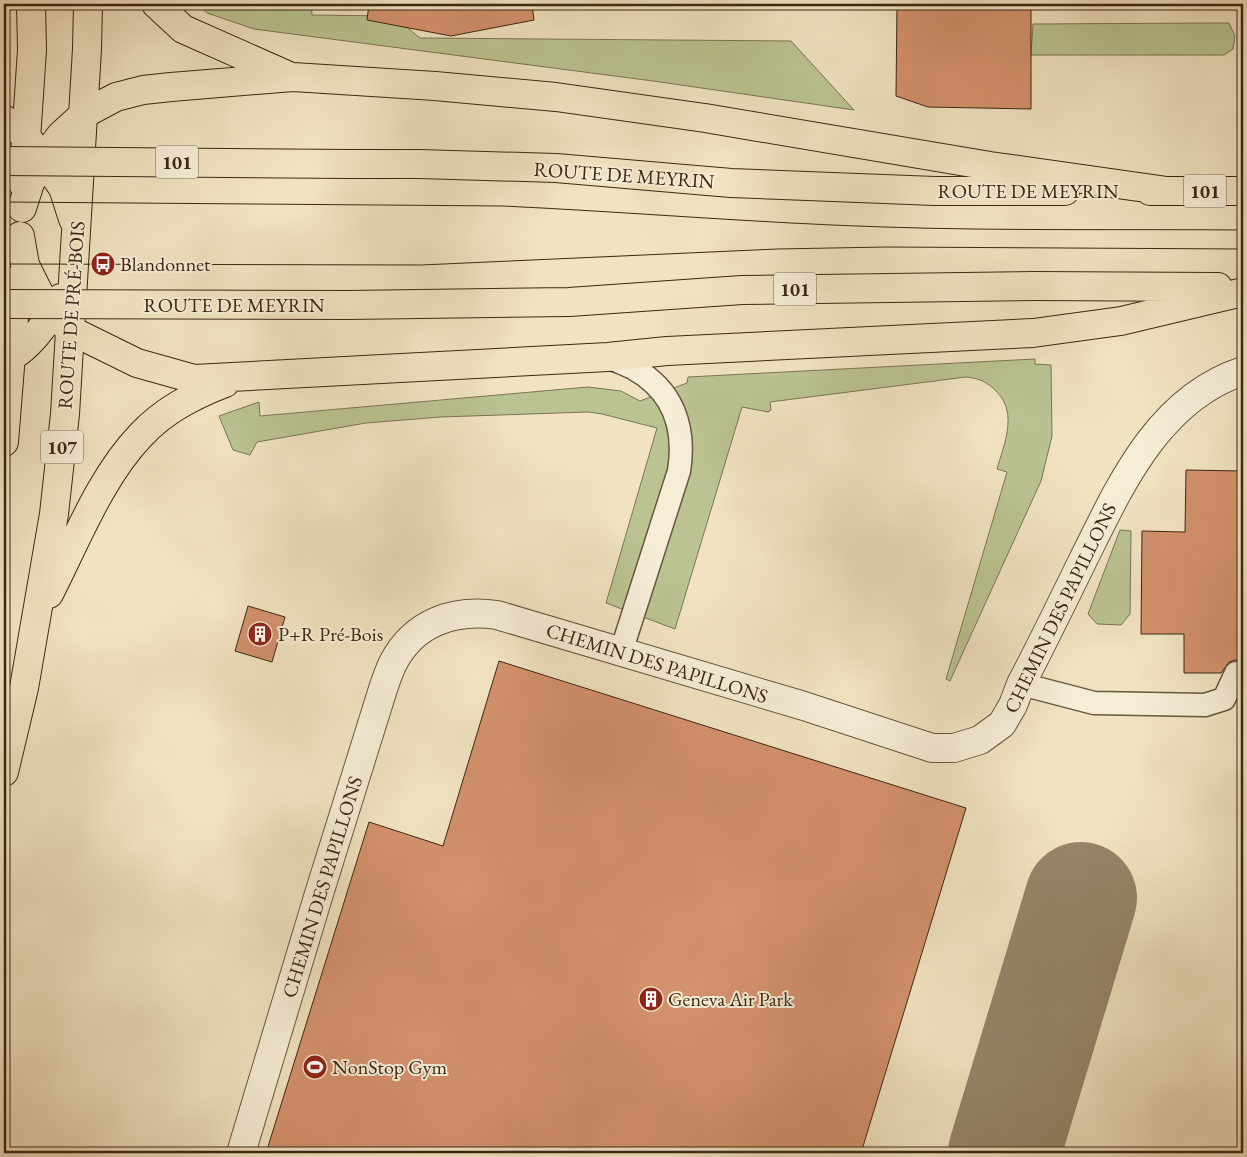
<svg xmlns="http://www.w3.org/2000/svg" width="1247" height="1157" font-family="'EB Garamond',serif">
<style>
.green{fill:#bbc392;stroke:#7b7552}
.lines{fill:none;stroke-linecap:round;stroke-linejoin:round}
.taxiway{stroke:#96856a;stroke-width:112}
.building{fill:#d3916d;stroke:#3b2712}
.lane-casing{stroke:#68563e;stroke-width:25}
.street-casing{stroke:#68563e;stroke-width:30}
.primary-casing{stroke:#3b2712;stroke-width:30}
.lane{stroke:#f6edd7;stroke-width:22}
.street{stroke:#f6edd7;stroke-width:28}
.primary{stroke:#f1e3c1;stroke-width:28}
.tram{stroke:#3b2712;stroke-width:1}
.primary-bridge-casing{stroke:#3b2712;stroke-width:30;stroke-linecap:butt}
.primary-bridge{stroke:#f1e3c1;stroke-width:28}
.labels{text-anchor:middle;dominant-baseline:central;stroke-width:4;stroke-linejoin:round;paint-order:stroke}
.shield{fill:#f6edd7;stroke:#73624d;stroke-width:1}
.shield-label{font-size:19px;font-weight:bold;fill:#3b2712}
.street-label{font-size:20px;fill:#3b2712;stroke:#f6edd7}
.poi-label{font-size:20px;fill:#3b2712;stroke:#f6edd7;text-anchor:start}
</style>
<rect width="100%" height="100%" fill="#f1e3c1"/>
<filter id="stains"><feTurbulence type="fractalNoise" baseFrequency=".004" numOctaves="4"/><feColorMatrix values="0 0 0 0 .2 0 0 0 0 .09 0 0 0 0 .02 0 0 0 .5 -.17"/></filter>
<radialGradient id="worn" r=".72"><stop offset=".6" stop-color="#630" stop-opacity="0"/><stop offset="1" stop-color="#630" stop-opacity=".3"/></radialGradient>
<path class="green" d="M 197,4 L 311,4 L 312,15 L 393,16 L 420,38 L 791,41 L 854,110 L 653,81 L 254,29 L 207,13 Z
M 1211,23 L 1229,23 L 1235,36 L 1233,49 L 1224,55 L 1031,55 L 1033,24 Z
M 1035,359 L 1035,364 L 1051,365 L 1052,436 L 1041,481 L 950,681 L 946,679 L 1007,472 L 997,469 C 1004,444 1018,414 997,392 C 988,382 978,378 966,377 L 770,402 L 771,410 L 768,412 L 742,407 L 675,629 L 606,603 L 657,428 L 602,414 L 588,412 L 441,417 L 366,423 L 257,442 L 250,455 L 233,450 L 219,416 L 259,402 L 260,416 L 588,387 L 621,391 L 640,401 L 687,383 L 688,377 Z
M 1120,530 L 1131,531 L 1130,614 L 1121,625 L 1097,624 L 1088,614 Z"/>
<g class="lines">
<path class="taxiway" d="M 1004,1153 L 1081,898"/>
</g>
<path class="building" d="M 369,4 L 532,4 L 534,20 L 451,36 L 367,20 Z
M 897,4 L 1031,4 L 1031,109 L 928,107 L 896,96 Z
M 1186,470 L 1243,471 L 1243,662 L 1235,660 L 1229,662 L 1221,673 L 1184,673 L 1184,634 L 1141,634 L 1142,531 L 1185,532 Z
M 248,606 L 285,617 L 272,662 L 235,651 Z
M 499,661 L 966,808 L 861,1153 L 266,1153 L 369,822 L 443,846 Z"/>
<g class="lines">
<defs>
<path id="lane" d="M 608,357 C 616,361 625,364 633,368 C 673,390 686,427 679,471 L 621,652
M 1021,684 L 1094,703 L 1205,705 L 1224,699 L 1236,673"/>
<path id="street" d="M 241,1153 L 318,897 L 383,689 C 386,680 389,671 393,663 C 414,622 454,609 497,615 L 804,706 L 932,748 L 954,748 L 980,740 L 1002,724 L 1013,705 L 1021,684 C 1042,644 1062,603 1082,562 C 1119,488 1157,399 1243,371"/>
<path id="primary" d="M 156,4 L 183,29 L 289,76
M 4,119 L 26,136 L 43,159 L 63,188 L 73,219
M 349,164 L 419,164 L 556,168 L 731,183 L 935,191 L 1065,191
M 23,184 L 32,50 L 31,4
M 1150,191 L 1243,191
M 22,208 L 30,183 L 43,159 L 61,135 L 84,114 L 116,97 L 143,90 L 171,87 L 293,77 L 435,86 L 556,97 L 705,118 L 990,166 L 1167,191
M 20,236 L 25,265 L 39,293 L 53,313 L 70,330 L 137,363 L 194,379 L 608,357 L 667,351 L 1033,333 L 1121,321 L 1243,292
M 348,305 L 569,302 L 742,290 L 1034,286 L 1218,287
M 4,360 C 27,352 49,320 61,298
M 4,442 L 17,280
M 49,594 C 75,543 101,476 141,435 C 164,410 194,395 225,383
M 4,772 L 24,688 L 54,514 L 65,414 L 87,49 L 88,4"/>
</defs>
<use href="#lane" class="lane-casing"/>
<use href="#street" class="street-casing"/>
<use href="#primary" class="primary-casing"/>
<use href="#lane" class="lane"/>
<use href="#street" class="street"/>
<use href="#primary" class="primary"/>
<path class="tram" d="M 4,202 L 503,206 C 630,212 757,223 884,227 C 1004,231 1124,229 1243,230
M 4,264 L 421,265 L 777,249 L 886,247 L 1243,249"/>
<defs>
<path id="primary-bridge" d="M 4,161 L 349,164
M 4,304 L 348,305"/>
</defs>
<use href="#primary-bridge" class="primary-bridge-casing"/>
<use href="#primary-bridge" class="primary-bridge"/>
</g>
<defs>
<symbol id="bus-disc" viewBox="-11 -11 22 22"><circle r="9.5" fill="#8f2418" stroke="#f6edd7"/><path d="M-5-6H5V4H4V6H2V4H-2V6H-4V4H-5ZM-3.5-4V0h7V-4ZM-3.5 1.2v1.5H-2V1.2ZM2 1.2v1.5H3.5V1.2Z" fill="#fff"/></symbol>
<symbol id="building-disc" viewBox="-11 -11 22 22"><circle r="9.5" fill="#8f2418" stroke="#f6edd7"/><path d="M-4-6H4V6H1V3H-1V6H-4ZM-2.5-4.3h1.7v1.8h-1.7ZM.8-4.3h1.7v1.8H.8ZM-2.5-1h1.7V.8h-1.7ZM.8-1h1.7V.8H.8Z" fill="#fff"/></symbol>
<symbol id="stadium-disc" viewBox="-11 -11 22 22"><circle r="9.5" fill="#8f2418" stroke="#f6edd7"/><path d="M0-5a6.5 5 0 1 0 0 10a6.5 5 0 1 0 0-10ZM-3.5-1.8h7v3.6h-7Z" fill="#fff"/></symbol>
</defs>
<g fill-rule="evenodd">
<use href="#bus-disc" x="89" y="250" width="28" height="28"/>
<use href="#building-disc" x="246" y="620" width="28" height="28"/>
<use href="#building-disc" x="637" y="985" width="28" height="28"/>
<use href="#stadium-disc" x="301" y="1053" width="28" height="28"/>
</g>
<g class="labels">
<g class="shield">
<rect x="156" y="145.5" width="42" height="33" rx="4"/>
<rect x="1184" y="174.5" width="42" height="33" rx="4"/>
<rect x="774" y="272.5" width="42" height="33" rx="4"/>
<rect x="41" y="430.5" width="42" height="33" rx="4"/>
</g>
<g class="shield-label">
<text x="177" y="162">101</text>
<text x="1205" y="191">101</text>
<text x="795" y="289">101</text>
<text x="62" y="447">107</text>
</g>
<g class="street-label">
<text transform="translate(624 175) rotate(4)">ROUTE DE MEYRIN</text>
<text x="1028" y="191">ROUTE DE MEYRIN</text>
<text x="234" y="305">ROUTE DE MEYRIN</text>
<text transform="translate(71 315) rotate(-86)">ROUTE DE PRÉ-BOIS</text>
<text transform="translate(1060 608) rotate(-64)">CHEMIN DES PAPILLONS</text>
<text transform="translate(657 663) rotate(17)">CHEMIN DES PAPILLONS</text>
<text transform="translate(322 887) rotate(-73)">CHEMIN DES PAPILLONS</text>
</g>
<g class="poi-label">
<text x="120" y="264">Blandonnet</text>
<text x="278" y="634">P+R Pré-Bois</text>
<text x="668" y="999">Geneva Air Park</text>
<text x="332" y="1067">NonStop Gym</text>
</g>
</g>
<rect width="1247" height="1157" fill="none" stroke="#f1e3c1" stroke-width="20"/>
<rect x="5" y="5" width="1237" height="1147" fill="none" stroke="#3b2712" stroke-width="2.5"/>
<rect x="10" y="10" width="1227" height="1137" fill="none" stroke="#3b2712"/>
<rect width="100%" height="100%" filter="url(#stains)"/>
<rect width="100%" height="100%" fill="url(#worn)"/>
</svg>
